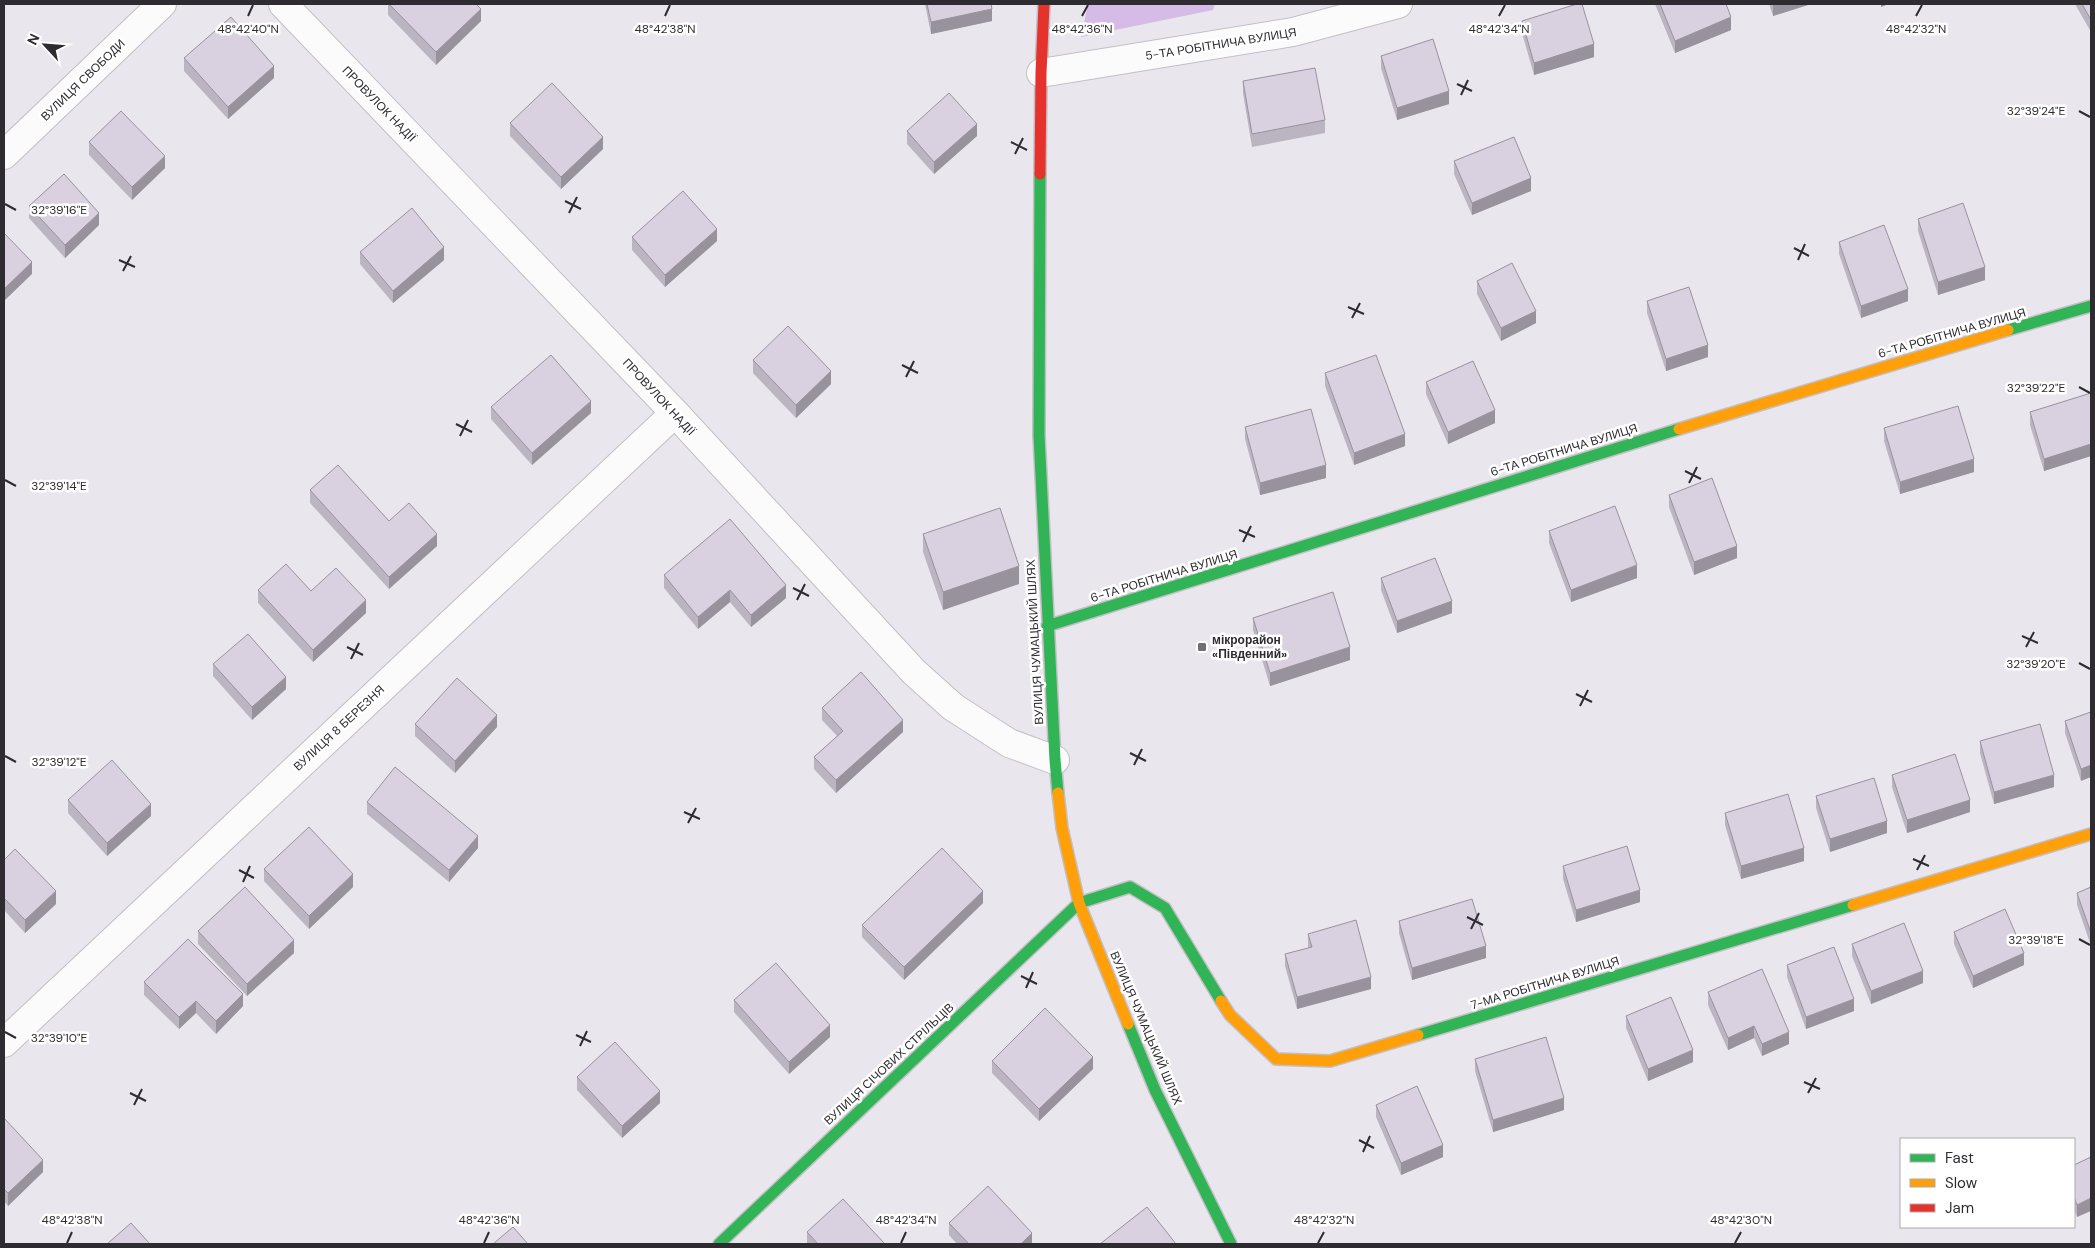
<svg xmlns="http://www.w3.org/2000/svg" width="2095" height="1248" font-family="'DM Sans',sans-serif">
<style>
.forest{fill:#d5bbe5}
.lines{fill:none;stroke-linecap:round;stroke-linejoin:round}
.street-casing{stroke:#c2bfc5;stroke-width:30}
.fast-casing{stroke:#c2bfc5;stroke-width:14}
.slow-casing{stroke:#c2bfc5;stroke-width:14}
.jam-casing{stroke:#c2bfc5;stroke-width:14}
.street{stroke:#fcfbfc;stroke-width:28}
.fast{stroke:#30b455;stroke-width:11}
.slow{stroke:#ff9f0a;stroke-width:11}
.jam{stroke:#e5322d;stroke-width:11}
.wall{fill:#bbb4c1}
.shaded-wall{fill:#98929d}
.building{fill:#d9d1e0;stroke:#98929d}
.ticks{fill:none;stroke:#2f2c31;stroke-width:2}
.poi-dot{fill:#706d73;stroke:#fff;stroke-width:2}
.labels{text-anchor:middle;dominant-baseline:central;stroke-width:5;stroke-linejoin:round;paint-order:stroke}
.street-label{font-size:12px;fill:#2f2c31;stroke:#fff}
.poi-label{font-size:12px;font-weight:bold;fill:#2f2c31;stroke:#fff;text-anchor:start}
.ticks-label{font-size:12px;text-anchor:middle;fill:#2f2c31;stroke:#fff;stroke-width:5;stroke-linejoin:round;paint-order:stroke}
</style>
<rect width="100%" height="100%" fill="#eae6ee"/>
<path class="forest" d="M 1088,4 L 1215,4 L 1213,10 L 1081,37 Z"/>
<g class="lines">
<defs>
<path id="street" d="M 283,4 L 675,413 L 914,672 L 953,707 L 1009,743 L 1055,760
M 1041,73 L 1293,32 L 1398,4
M 4,155 L 162,4
M 4,1043 L 675,413"/>
<path id="fast" d="M 1040,174 L 1039,435 L 1055,760 L 1058,793
M 2008,330 L 2091,306
M 1047,626 L 1679,429
M 1128,1024 L 1155,1090 L 1231,1244
M 1418,1035 L 1853,905
M 719,1244 L 1079,903 L 1130,887 L 1165,908 L 1221,1001"/>
<path id="slow" d="M 1679,429 L 2008,330
M 1058,793 L 1062,828 L 1079,903 L 1128,1024
M 1853,905 L 2091,834
M 1221,1001 L 1230,1015 L 1276,1059 L 1330,1061 L 1418,1035"/>
<path id="jam" d="M 1040,174 L 1041,73 L 1044,4"/>
</defs>
<use href="#street" class="street-casing"/>
<use href="#fast" class="fast-casing"/>
<use href="#slow" class="slow-casing"/>
<use href="#jam" class="jam-casing"/>
<use href="#street" class="street"/>
<use href="#fast" class="fast"/>
<use href="#slow" class="slow"/>
<use href="#jam" class="jam"/>
</g>
<path class="wall" d="M 388,4 L 476,4 L 481,21 L 436,65 L 388,15 Z
M 925,4 L 991,4 L 992,21 L 931,34 Z
M 1655,4 L 1726,4 L 1731,30 L 1675,53 Z
M 1769,4 L 1811,4 L 1773,16 Z
M 2075,4 L 2091,4 L 2091,32 Z
M 1522,21 L 1594,57 L 1534,75 L 1522,33 Z
M 1381,56 L 1449,104 L 1397,120 L 1381,68 Z
M 184,58 L 274,78 L 228,119 L 184,71 Z
M 1243,81 L 1325,120 L 1325,133 L 1252,147 L 1243,93 Z
M 510,123 L 603,149 L 561,189 L 510,136 Z
M 907,131 L 977,136 L 934,174 L 907,144 Z
M 89,142 L 165,168 L 132,200 L 89,155 Z
M 1454,161 L 1531,191 L 1472,215 L 1454,174 Z
M 29,206 L 99,225 L 65,258 L 29,218 Z
M 1918,219 L 1985,280 L 1938,295 L 1918,231 Z
M 632,237 L 717,241 L 665,287 L 632,250 Z
M 1839,242 L 1908,301 L 1861,318 L 1839,254 Z
M 360,252 L 444,260 L 393,303 L 360,264 Z
M 1477,281 L 1536,323 L 1501,341 L 1477,294 Z
M 1647,301 L 1708,357 L 1666,371 L 1647,313 Z
M 753,360 L 831,384 L 796,418 L 753,373 Z
M 1325,373 L 1405,446 L 1354,465 L 1325,386 Z
M 1426,382 L 1495,423 L 1448,444 L 1426,394 Z
M 2091,393 L 2091,456 L 2044,471 L 2030,425 L 2030,412 Z
M 491,407 L 591,413 L 532,465 L 491,419 Z
M 1245,427 L 1326,478 L 1260,495 L 1245,439 Z
M 1884,428 L 1974,472 L 1900,494 L 1884,441 Z
M 310,490 L 437,546 L 389,589 L 310,503 Z
M 1669,495 L 1737,558 L 1694,575 L 1669,507 Z
M 1549,531 L 1637,578 L 1571,602 L 1549,543 Z
M 923,534 L 1019,584 L 943,610 L 923,552 Z
M 664,575 L 786,598 L 751,627 L 730,602 L 698,629 L 664,588 Z
M 1381,578 L 1452,613 L 1397,633 L 1381,590 Z
M 258,590 L 311,591 L 366,613 L 313,662 L 258,603 Z
M 1253,618 L 1350,660 L 1270,686 L 1253,630 Z
M 213,664 L 286,689 L 252,720 L 213,676 Z
M 822,708 L 903,732 L 836,793 L 814,769 L 814,757 L 837,736 L 822,720 Z
M 2091,712 L 2081,781 L 2065,733 L 2065,721 Z
M 415,724 L 497,727 L 455,773 L 415,736 Z
M 1980,741 L 2054,787 L 1994,804 L 1980,753 Z
M 1892,775 L 1970,812 L 1907,833 L 1892,787 Z
M 1816,796 L 1887,833 L 1830,852 L 1816,808 Z
M 68,800 L 151,816 L 107,856 L 68,813 Z
M 367,802 L 478,848 L 449,882 L 367,814 Z
M 1725,813 L 1804,861 L 1741,879 L 1725,825 Z
M 4,860 L 56,904 L 25,933 L 4,910 Z
M 1563,866 L 1640,902 L 1576,922 L 1563,879 Z
M 264,869 L 353,887 L 309,929 L 264,881 Z
M 2091,887 L 2091,946 L 2077,905 L 2077,893 Z
M 983,903 L 904,980 L 862,937 L 862,925 Z
M 1399,921 L 1486,958 L 1412,980 L 1399,933 Z
M 198,931 L 294,953 L 247,996 L 198,944 Z
M 1954,932 L 2024,965 L 1973,988 L 1954,944 Z
M 1308,934 L 1371,989 L 1297,1009 L 1285,966 L 1285,954 L 1308,948 Z
M 1852,944 L 1923,983 L 1871,1004 L 1852,956 Z
M 1787,965 L 1854,1011 L 1806,1029 L 1787,977 Z
M 144,982 L 243,1006 L 216,1034 L 196,1013 L 179,1029 L 144,995 Z
M 1708,992 L 1789,1044 L 1762,1056 L 1754,1038 L 1728,1050 L 1708,1005 Z
M 734,1000 L 830,1037 L 789,1074 L 734,1012 Z
M 1626,1016 L 1693,1062 L 1648,1081 L 1626,1028 Z
M 1475,1059 L 1564,1110 L 1493,1132 L 1475,1071 Z
M 992,1061 L 1093,1069 L 1039,1121 L 992,1073 Z
M 577,1077 L 660,1103 L 622,1138 L 577,1090 Z
M 1376,1105 L 1443,1157 L 1401,1175 L 1376,1117 Z
M 4,1118 L 43,1172 L 8,1206 L 4,1201 Z
M 2091,1157 L 2077,1217 L 2074,1209 L 2074,1165 Z
M 949,1223 L 1032,1244 L 957,1244 L 949,1235 Z
M 807,1232 L 885,1244 L 807,1244 Z"/>
<path class="shaded-wall" d="M 1773,4 L 1811,4 L 1773,16 Z
M 1881,4 L 1889,4 L 1881,7 Z
M 481,9 L 481,21 L 436,65 L 436,52 Z
M 992,9 L 992,21 L 931,34 L 931,22 Z
M 1731,17 L 1731,30 L 1675,53 L 1675,41 Z
M 1594,44 L 1594,57 L 1534,75 L 1534,63 Z
M 274,66 L 274,78 L 228,119 L 228,107 Z
M 1449,91 L 1449,104 L 1397,120 L 1397,108 Z
M 977,124 L 977,136 L 934,174 L 934,162 Z
M 603,137 L 603,149 L 561,189 L 561,177 Z
M 165,156 L 165,168 L 132,200 L 132,187 Z
M 1531,178 L 1531,191 L 1472,215 L 1472,203 Z
M 99,213 L 99,225 L 65,258 L 65,245 Z
M 717,229 L 717,241 L 665,287 L 665,275 Z
M 444,247 L 444,260 L 393,303 L 393,291 Z
M 32,262 L 32,274 L 4,301 L 4,289 Z
M 1985,267 L 1985,280 L 1938,295 L 1938,282 Z
M 1908,289 L 1908,301 L 1861,318 L 1861,306 Z
M 1536,311 L 1536,323 L 1501,341 L 1501,328 Z
M 1708,345 L 1708,357 L 1666,371 L 1666,359 Z
M 831,371 L 831,384 L 796,418 L 796,405 Z
M 591,401 L 591,413 L 532,465 L 532,453 Z
M 1495,410 L 1495,423 L 1448,444 L 1448,432 Z
M 1405,434 L 1405,446 L 1354,465 L 1354,453 Z
M 2091,444 L 2091,456 L 2044,471 L 2044,459 Z
M 1974,459 L 1974,472 L 1900,494 L 1900,482 Z
M 1326,465 L 1326,478 L 1260,495 L 1260,483 Z
M 437,534 L 437,546 L 389,589 L 389,577 Z
M 1737,546 L 1737,558 L 1694,575 L 1694,562 Z
M 1637,565 L 1637,578 L 1571,602 L 1571,590 Z
M 1019,566 L 1019,584 L 943,610 L 943,592 Z
M 786,585 L 786,598 L 751,627 L 751,615 Z
M 730,590 L 730,602 L 698,629 L 698,617 Z
M 366,600 L 366,613 L 313,662 L 313,650 Z
M 1452,601 L 1452,613 L 1397,633 L 1397,621 Z
M 1350,647 L 1350,660 L 1270,686 L 1270,673 Z
M 286,677 L 286,689 L 252,720 L 252,707 Z
M 497,715 L 497,727 L 455,773 L 455,761 Z
M 903,720 L 903,732 L 836,793 L 836,780 Z
M 2091,765 L 2091,777 L 2081,781 L 2081,769 Z
M 2054,775 L 2054,787 L 1994,804 L 1994,792 Z
M 1970,800 L 1970,812 L 1907,833 L 1907,820 Z
M 151,804 L 151,816 L 107,856 L 107,843 Z
M 1887,821 L 1887,833 L 1830,852 L 1830,839 Z
M 478,836 L 478,848 L 449,882 L 449,870 Z
M 1804,848 L 1804,861 L 1741,879 L 1741,866 Z
M 353,874 L 353,887 L 309,929 L 309,916 Z
M 1640,890 L 1640,902 L 1576,922 L 1576,910 Z
M 56,891 L 56,904 L 25,933 L 25,920 Z
M 983,891 L 983,903 L 904,980 L 904,967 Z
M 294,940 L 294,953 L 247,996 L 247,984 Z
M 1486,946 L 1486,958 L 1412,980 L 1412,968 Z
M 2024,953 L 2024,965 L 1973,988 L 1973,976 Z
M 1923,971 L 1923,983 L 1871,1004 L 1871,991 Z
M 1371,977 L 1371,989 L 1297,1009 L 1297,997 Z
M 243,994 L 243,1006 L 216,1034 L 216,1021 Z
M 1854,999 L 1854,1011 L 1806,1029 L 1806,1017 Z
M 196,1001 L 196,1013 L 179,1029 L 179,1017 Z
M 830,1025 L 830,1037 L 789,1074 L 789,1062 Z
M 1754,1026 L 1754,1038 L 1728,1050 L 1728,1038 Z
M 1789,1032 L 1789,1044 L 1762,1056 L 1762,1044 Z
M 1693,1050 L 1693,1062 L 1648,1081 L 1648,1069 Z
M 1093,1057 L 1093,1069 L 1039,1121 L 1039,1109 Z
M 660,1091 L 660,1103 L 622,1138 L 622,1126 Z
M 1564,1098 L 1564,1110 L 1493,1132 L 1493,1120 Z
M 1443,1145 L 1443,1157 L 1401,1175 L 1401,1163 Z
M 43,1160 L 43,1172 L 8,1206 L 8,1193 Z
M 2091,1198 L 2091,1211 L 2077,1217 L 2077,1205 Z
M 1032,1233 L 1032,1244 L 1021,1244 Z"/>
<path class="building" d="M 389,4 L 476,4 L 481,9 L 436,52 Z
M 927,4 L 991,4 L 992,9 L 931,22 Z
M 1577,4 L 1582,4 L 1594,44 L 1534,63 L 1522,21 Z
M 1660,4 L 1726,4 L 1731,17 L 1675,41 Z
M 2082,4 L 2091,4 L 2091,20 Z
M 231,17 L 274,66 L 228,107 L 184,58 Z
M 1433,39 L 1449,91 L 1397,108 L 1381,56 Z
M 1315,68 L 1325,120 L 1252,134 L 1243,81 Z
M 552,83 L 603,137 L 561,177 L 510,123 Z
M 949,93 L 977,124 L 934,162 L 907,131 Z
M 121,111 L 165,156 L 132,187 L 89,142 Z
M 1514,137 L 1531,178 L 1472,203 L 1454,161 Z
M 64,174 L 99,213 L 65,245 L 29,206 Z
M 683,191 L 717,229 L 665,275 L 632,237 Z
M 1963,203 L 1985,267 L 1938,282 L 1918,219 Z
M 412,208 L 444,247 L 393,291 L 360,252 Z
M 1884,225 L 1908,289 L 1861,306 L 1839,242 Z
M 4,233 L 32,262 L 4,289 Z
M 1512,263 L 1536,311 L 1501,328 L 1477,281 Z
M 1689,287 L 1708,345 L 1666,359 L 1647,301 Z
M 788,326 L 831,371 L 796,405 L 753,360 Z
M 551,355 L 591,401 L 532,453 L 491,407 Z
M 1376,355 L 1405,434 L 1354,453 L 1325,373 Z
M 1473,361 L 1495,410 L 1448,432 L 1426,382 Z
M 2091,393 L 2091,444 L 2044,459 L 2030,412 Z
M 1958,406 L 1974,459 L 1900,482 L 1884,428 Z
M 1311,409 L 1326,465 L 1260,483 L 1245,427 Z
M 338,465 L 389,521 L 409,503 L 437,534 L 389,577 L 310,490 Z
M 1712,478 L 1737,546 L 1694,562 L 1669,495 Z
M 1615,506 L 1637,565 L 1571,590 L 1549,531 Z
M 1000,508 L 1019,566 L 943,592 L 923,534 Z
M 730,519 L 786,585 L 751,615 L 730,590 L 698,617 L 664,575 Z
M 1435,558 L 1452,601 L 1397,621 L 1381,578 Z
M 286,564 L 311,591 L 336,568 L 366,600 L 313,650 L 258,590 Z
M 1333,592 L 1350,647 L 1270,673 L 1253,618 Z
M 248,634 L 286,677 L 252,707 L 213,664 Z
M 861,672 L 903,720 L 836,780 L 814,757 L 843,731 L 822,708 Z
M 457,678 L 497,715 L 455,761 L 415,724 Z
M 2091,712 L 2091,765 L 2081,769 L 2065,721 Z
M 2040,724 L 2054,775 L 1994,792 L 1980,741 Z
M 1955,754 L 1970,800 L 1907,820 L 1892,775 Z
M 112,760 L 151,804 L 107,843 L 68,800 Z
M 395,767 L 478,836 L 449,870 L 367,802 Z
M 1874,778 L 1887,821 L 1830,839 L 1816,796 Z
M 1788,794 L 1804,848 L 1741,866 L 1725,813 Z
M 309,827 L 353,874 L 309,916 L 264,869 Z
M 1627,846 L 1640,890 L 1576,910 L 1563,866 Z
M 942,848 L 983,891 L 904,967 L 862,925 Z
M 15,849 L 56,891 L 25,920 L 4,898 L 4,860 Z
M 245,887 L 294,940 L 247,984 L 198,931 Z
M 2091,887 L 2091,933 L 2077,893 Z
M 1472,899 L 1486,946 L 1412,968 L 1399,921 Z
M 2005,909 L 2024,953 L 1973,976 L 1954,932 Z
M 1356,920 L 1371,977 L 1297,997 L 1285,954 L 1312,947 L 1308,934 Z
M 1904,923 L 1923,971 L 1871,991 L 1852,944 Z
M 188,939 L 243,994 L 216,1021 L 196,1001 L 179,1017 L 144,982 Z
M 1834,947 L 1854,999 L 1806,1017 L 1787,965 Z
M 776,963 L 830,1025 L 789,1062 L 734,1000 Z
M 1762,969 L 1789,1032 L 1762,1044 L 1754,1026 L 1728,1038 L 1708,992 Z
M 1671,997 L 1693,1050 L 1648,1069 L 1626,1016 Z
M 1045,1008 L 1093,1057 L 1039,1109 L 992,1061 Z
M 1546,1037 L 1564,1098 L 1493,1120 L 1475,1059 Z
M 615,1042 L 660,1091 L 622,1126 L 577,1077 Z
M 1417,1086 L 1443,1145 L 1401,1163 L 1376,1105 Z
M 4,1118 L 43,1160 L 8,1193 L 4,1189 Z
M 2091,1157 L 2091,1198 L 2077,1205 L 2074,1197 L 2074,1165 Z
M 988,1186 L 1032,1233 L 1021,1244 L 969,1244 L 949,1223 Z
M 843,1199 L 885,1244 L 818,1244 L 807,1232 Z
M 1147,1207 L 1176,1244 L 1100,1244 Z
M 131,1223 L 150,1244 L 107,1244 Z
M 513,1227 L 528,1244 L 493,1244 Z"/>
<path class="ticks" d="M 248,16 L 253,5M 665,16 L 670,5M 1082,16 L 1088,5M 1499,16 L 1505,5M 1916,16 L 1922,5M 1457,84 L 1472,91M 1461,95 L 1468,80M 2079,111 L 2090,117M 1011,142 L 1027,150M 1015,154 L 1023,138M 565,201 L 581,209M 5,204 L 16,210M 569,213 L 577,197M 1794,248 L 1809,256M 119,260 L 135,267M 1798,260 L 1805,244M 123,271 L 131,256M 1348,307 L 1364,314M 1352,318 L 1360,303M 902,365 L 918,373M 906,377 L 914,361M 2079,387 L 2090,393M 456,424 L 472,432M 460,436 L 468,420M 1685,471 L 1701,479M 5,480 L 16,486M 1689,483 L 1697,467M 1239,530 L 1255,537M 1243,542 L 1251,526M 793,588 L 809,596M 797,600 L 805,584M 2022,636 L 2038,643M 347,647 L 363,655M 2026,647 L 2034,632M 351,659 L 359,643M 2079,663 L 2090,669M 1576,694 L 1592,702M 1580,706 L 1588,690M 1130,753 L 1146,761M 5,756 L 16,762M 1134,765 L 1142,749M 684,812 L 700,819M 688,823 L 696,808M 1913,859 L 1929,866M 239,870 L 254,878M 1917,870 L 1925,855M 243,882 L 250,866M 1467,917 L 1483,925M 1471,929 L 1479,913M 2079,939 L 2090,945M 1021,976 L 1037,984M 1026,988 L 1033,972M 5,1032 L 16,1038M 576,1035 L 591,1042M 580,1046 L 587,1031M 1804,1082 L 1820,1089M 130,1093 L 146,1101M 1808,1093 L 1816,1078M 134,1105 L 142,1089M 1359,1140 L 1374,1148M 1363,1152 L 1370,1136M 67,1243 L 72,1232M 484,1243 L 489,1232M 901,1243 L 906,1232M 1318,1243 L 1324,1232M 1735,1243 L 1741,1232"/>
<rect class="poi-dot" x="1197" y="642" width="10" height="10" rx="2.5"/>
<g class="labels">
<g class="street-label">
<text transform="translate(1221 44) rotate(-9)">5-ТА РОБІТНИЧА ВУЛИЦЯ</text>
<text transform="translate(83 80) rotate(-44)">ВУЛИЦЯ СВОБОДИ</text>
<text transform="translate(379 104) rotate(46)">ПРОВУЛОК НАДІЇ</text>
<text transform="translate(1952 333) rotate(-16)">6-ТА РОБІТНИЧА ВУЛИЦЯ</text>
<text transform="translate(659 397) rotate(47)">ПРОВУЛОК НАДІЇ</text>
<text transform="translate(1564 450) rotate(-17)">6-ТА РОБІТНИЧА ВУЛИЦЯ</text>
<text transform="translate(1164 576) rotate(-17)">6-ТА РОБІТНИЧА ВУЛИЦЯ</text>
<text transform="translate(1035 642) rotate(-93)">ВУЛИЦЯ ЧУМАЦЬКИЙ ШЛЯХ</text>
<text transform="translate(339 728) rotate(-43)">ВУЛИЦЯ 8 БЕРЕЗНЯ</text>
<text transform="translate(1545 983) rotate(-17)">7-МА РОБІТНИЧА ВУЛИЦЯ</text>
<text transform="translate(1146 1028) rotate(67)">ВУЛИЦЯ ЧУМАЦЬКИЙ ШЛЯХ</text>
<text transform="translate(889 1064) rotate(-43)">ВУЛИЦЯ СІЧОВИХ СТРІЛЬЦІВ</text>
</g>
<g class="poi-label">
<text x="1212" y="640">мікрорайон<tspan x="1212" dy="14">«Південний»</tspan></text>
</g>
</g>
<g class="ticks-label">
<text x="248" y="33">48°42'40"N</text>
<text x="665" y="33">48°42'38"N</text>
<text x="1082" y="33">48°42'36"N</text>
<text x="1499" y="33">48°42'34"N</text>
<text x="1916" y="33">48°42'32"N</text>
<text x="2036" y="115">32°39'24"E</text>
<text x="59" y="214">32°39'16"E</text>
<text x="2036" y="392">32°39'22"E</text>
<text x="59" y="490">32°39'14"E</text>
<text x="2036" y="668">32°39'20"E</text>
<text x="59" y="766">32°39'12"E</text>
<text x="2036" y="944">32°39'18"E</text>
<text x="59" y="1042">32°39'10"E</text>
<text x="72" y="1224">48°42'38"N</text>
<text x="489" y="1224">48°42'36"N</text>
<text x="906" y="1224">48°42'34"N</text>
<text x="1324" y="1224">48°42'32"N</text>
<text x="1741" y="1224">48°42'30"N</text>
</g>
<rect width="2095" height="1248" fill="none" stroke="#2f2c31" stroke-width="10"/>
<rect x="1900" y="1138" width="175" height="90" fill="#ffffff" stroke="#acabad"/>
<rect x="1910" y="1154" width="25" height="8" fill="#30b455" stroke="#acabad"/>
<text x="1945" y="1163" font-size="15" fill="#2f2c31">Fast</text>
<rect x="1910" y="1179" width="25" height="8" fill="#ff9f0a" stroke="#acabad"/>
<text x="1945" y="1188" font-size="15" fill="#2f2c31">Slow</text>
<rect x="1910" y="1204" width="25" height="8" fill="#e5322d" stroke="#acabad"/>
<text x="1945" y="1213" font-size="15" fill="#2f2c31">Jam</text>
<g transform="translate(45 45) rotate(296)" stroke="#ffffff" stroke-width="4" paint-order="stroke">
<path d="M0-4L9 19L0 12L-9 19Z" fill="#2f2c31"/>
<text y="-8" font-size="14" font-weight="bold" text-anchor="middle" fill="#2f2c31">N</text>
</g>
</svg>
